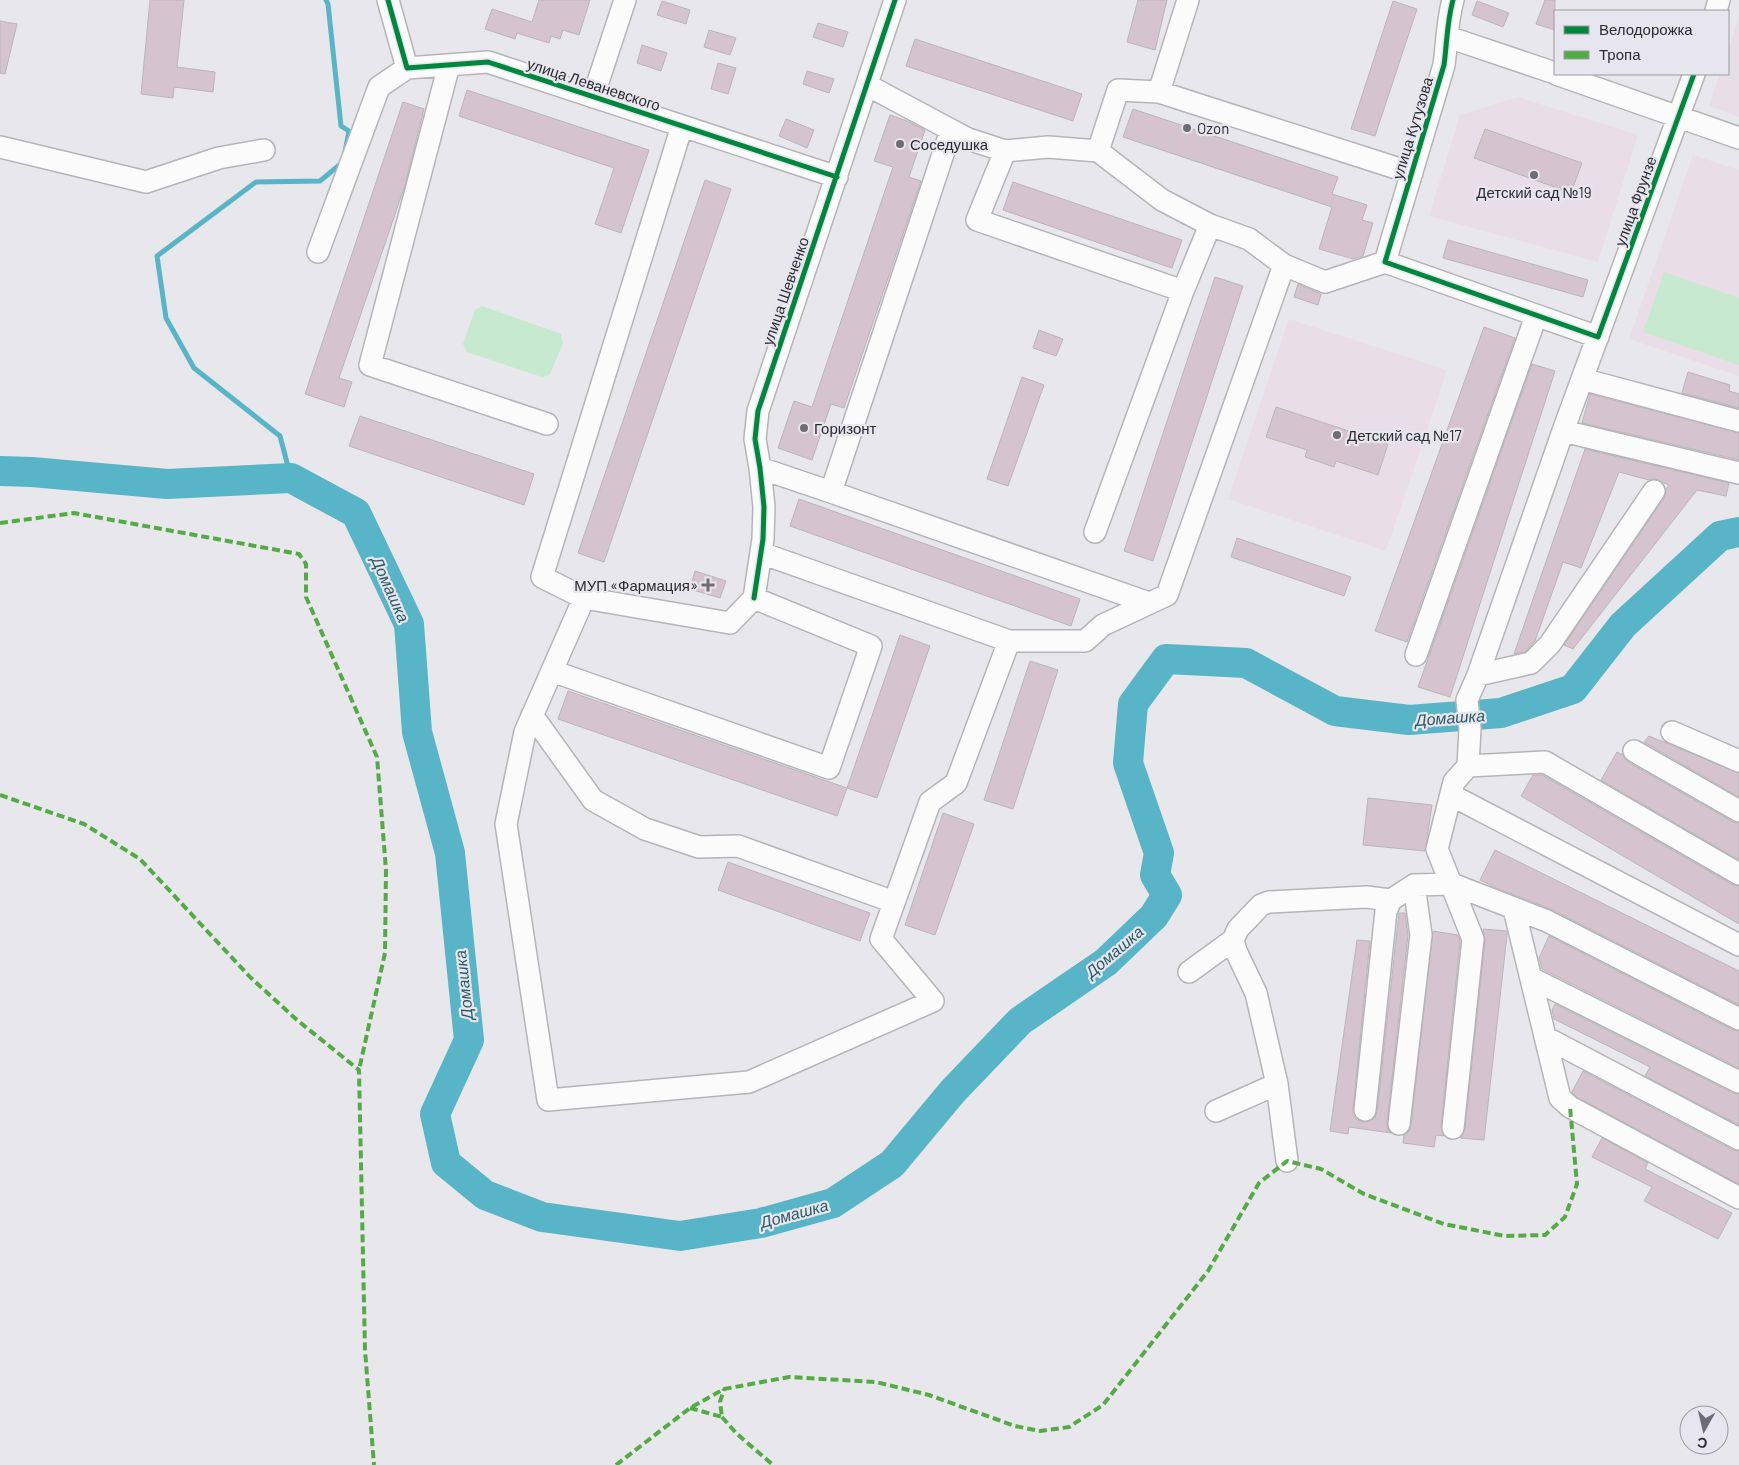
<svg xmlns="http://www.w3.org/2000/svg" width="1739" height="1465" font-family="Barlow,sans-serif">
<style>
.education{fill:#e9dee8}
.green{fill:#c6e9cf}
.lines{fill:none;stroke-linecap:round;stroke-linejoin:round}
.stream{stroke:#57b5c7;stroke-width:5}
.river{stroke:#57b5c7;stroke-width:30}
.building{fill:#d5c4cd;stroke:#b8b6b8}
.minor-casing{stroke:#b5b4b7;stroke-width:24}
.minor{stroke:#fcfbfc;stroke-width:21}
.quiet{stroke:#54ab45;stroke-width:4;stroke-dasharray:8 4;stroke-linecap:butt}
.cycleway-casing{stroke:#e7e5ed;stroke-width:8}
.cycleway{stroke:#00873e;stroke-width:5}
.poi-dot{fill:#6e6d71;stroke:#e7e5ed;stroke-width:2}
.labels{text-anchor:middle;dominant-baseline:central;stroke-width:4.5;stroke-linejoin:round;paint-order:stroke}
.street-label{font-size:15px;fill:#2c2c2f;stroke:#e7e5ed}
.poi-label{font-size:15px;fill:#2c2c2f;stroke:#e7e5ed;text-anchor:start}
.water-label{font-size:16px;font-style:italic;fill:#2a5b66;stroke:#e7e5ed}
</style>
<rect width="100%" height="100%" fill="#e8e7eb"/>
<path class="education" d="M 1739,17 L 1739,117 L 1709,106 L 1720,74 L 1728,74 L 1728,51 Z
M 1518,97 L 1638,135 L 1598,262 L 1429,216 L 1460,115 Z
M 1693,155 L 1739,170 L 1739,376 L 1629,339 Z
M 1289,319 L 1447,370 L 1386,551 L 1228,499 Z"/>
<path class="green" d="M 1664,272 L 1739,298 L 1739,365 L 1643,332 Z
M 482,306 L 561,334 L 563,343 L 550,374 L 547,376 L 542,377 L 467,352 L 463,344 L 475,310 Z"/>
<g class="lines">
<path class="stream" d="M 326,0 L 328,4 L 341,126 L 349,131 L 345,152
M 291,478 L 280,436 L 194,368 L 166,318 L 157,256 L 256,182 L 320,181 L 343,162"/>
<path class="river" d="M 0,471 L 32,472 L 167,484 L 291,478 L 356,513 L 409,624 L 417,732 L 450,853 L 469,1040 L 435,1114 L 446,1163 L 485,1195 L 542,1217 L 680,1236 L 761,1223 L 833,1203 L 892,1164 L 953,1091 L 1020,1021 L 1106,962 L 1154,916 L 1167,895 L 1155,875 L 1159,853 L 1128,763 L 1133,704 L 1166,659 L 1246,663 L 1335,711 L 1409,720 L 1501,713 L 1573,689 L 1623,625 L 1720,536 L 1739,532"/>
</g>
<path class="building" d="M 150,0 L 184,0 L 177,67 L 215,72 L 213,92 L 174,87 L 173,98 L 141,94 Z
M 539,0 L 590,0 L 579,35 L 563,30 L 560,39 L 551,36 L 549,43 L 517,33 L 515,39 L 485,29 L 492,9 L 532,22 Z
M 1138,0 L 1167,0 L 1155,50 L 1127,42 Z
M 1545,0 L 1555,0 L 1555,30 L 1536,24 Z
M 662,1 L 690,10 L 686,24 L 657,15 Z
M 1393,1 L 1417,9 L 1375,136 L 1351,129 Z
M 1477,1 L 1509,13 L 1503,27 L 1472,15 Z
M 0,21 L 17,24 L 5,74 L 0,73 Z
M 818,23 L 848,32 L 843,47 L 813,37 Z
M 709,30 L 736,38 L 730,55 L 704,47 Z
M 915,39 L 1082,94 L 1073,121 L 906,66 Z
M 642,45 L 667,53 L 661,71 L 637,63 Z
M 718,63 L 736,68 L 728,94 L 711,89 Z
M 807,71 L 834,79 L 829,93 L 803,84 Z
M 467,90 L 649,150 L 621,233 L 595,224 L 614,168 L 459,116 Z
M 403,102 L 424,109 L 405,185 L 339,378 L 352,382 L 344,407 L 305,394 Z
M 1133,109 L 1338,177 L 1332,194 L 1367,205 L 1362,220 L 1373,223 L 1363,256 L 1353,259 L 1319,249 L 1332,207 L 1123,137 Z
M 890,115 L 907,121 L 925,130 L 909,177 L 921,181 L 844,408 L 831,404 L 812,460 L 778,448 L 794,401 L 812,407 L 893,167 L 874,161 Z
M 786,119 L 814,130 L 807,148 L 779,136 Z
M 1485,129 L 1582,163 L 1571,193 L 1474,158 Z
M 705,180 L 731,189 L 604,562 L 578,553 Z
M 1013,182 L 1182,240 L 1172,268 L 1003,210 Z
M 1448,240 L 1588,280 L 1583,297 L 1443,258 Z
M 1215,277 L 1243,286 L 1153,561 L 1124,551 Z
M 1298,284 L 1321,294 L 1318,305 L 1294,297 Z
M 1484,327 L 1515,338 L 1407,642 L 1375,631 Z
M 1039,330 L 1063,339 L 1056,356 L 1033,348 Z
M 1532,364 L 1555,371 L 1450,697 L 1418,687 Z
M 1688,372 L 1730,385 L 1729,391 L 1739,394 L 1739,408 L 1682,393 Z
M 1022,377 L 1044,385 L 1008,486 L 987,479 Z
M 1590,394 L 1739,433 L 1739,460 L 1582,423 Z
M 1276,407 L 1388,444 L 1378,475 L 1336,461 L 1334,467 L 1305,457 L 1307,450 L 1266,437 Z
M 360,416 L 534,474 L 524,505 L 349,446 Z
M 1585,449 L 1729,483 L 1726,496 L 1697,490 L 1573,649 L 1564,645 L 1664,498 L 1666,489 L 1669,485 L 1655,479 L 1649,480 L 1619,472 L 1581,568 L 1563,562 L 1535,641 L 1525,652 L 1514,654 Z
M 799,499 L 1080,599 L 1071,626 L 790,526 Z
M 1237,538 L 1351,577 L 1344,596 L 1231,557 Z
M 695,571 L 726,581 L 720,598 L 690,589 Z
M 900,635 L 930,646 L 877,798 L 847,788 Z
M 1030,661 L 1058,670 L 1013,809 L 984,800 Z
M 568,691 L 847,788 L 837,816 L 558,719 Z
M 1649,736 L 1739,773 L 1739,797 L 1644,742 Z
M 1617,752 L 1623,755 L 1628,762 L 1733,822 L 1739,823 L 1739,860 L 1601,780 Z
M 1533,775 L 1542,775 L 1733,885 L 1739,886 L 1739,924 L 1521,796 Z
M 1368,798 L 1432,805 L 1425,851 L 1363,845 Z
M 943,813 L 974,824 L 935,935 L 905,925 Z
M 1495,850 L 1739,971 L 1739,1005 L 1553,910 L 1498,889 L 1480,880 Z
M 728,862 L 870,913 L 860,941 L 718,890 Z
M 1399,913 L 1405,913 L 1408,935 L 1387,1123 L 1387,1128 L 1391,1133 L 1349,1127 L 1348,1134 L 1330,1131 L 1357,940 L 1370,941 L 1353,1109 L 1353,1115 L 1357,1120 L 1363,1122 L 1370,1121 L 1375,1118 L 1377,1112 Z
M 1483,929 L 1507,931 L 1507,935 L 1484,1140 L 1460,1138 L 1465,1129 L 1485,940 Z
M 1433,931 L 1458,935 L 1460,941 L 1441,1127 L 1444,1136 L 1436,1135 L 1434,1147 L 1403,1143 L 1404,1135 L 1409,1132 L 1411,1125 Z
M 1549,936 L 1733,1030 L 1739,1031 L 1739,1068 L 1542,969 L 1539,958 Z
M 1555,1004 L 1733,1093 L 1739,1094 L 1739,1125 L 1645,1076 L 1650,1067 L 1554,1019 L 1552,1010 Z
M 1583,1071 L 1733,1150 L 1739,1151 L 1739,1184 L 1577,1097 L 1572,1092 Z
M 1602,1138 L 1648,1163 L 1645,1169 L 1732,1213 L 1718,1239 L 1644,1201 L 1652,1187 L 1592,1157 Z"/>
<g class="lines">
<defs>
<path id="minor" d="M 388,0 L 407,68 L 488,62 L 837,177
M 1716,11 L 1719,0
M 1448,37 L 1555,73
M 449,65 L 370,365 L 547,424
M 1556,74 L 1739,138
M 867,85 L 968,139 L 1005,151 L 1048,147 L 1098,151 L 1162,200 L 1210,225 L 1249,239 L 1284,265
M 1159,92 L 1188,0
M 593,97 L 625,0
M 951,130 L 831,492 L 1149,603
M 0,147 L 146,182 L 219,158 L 264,150
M 1005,151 L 977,220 L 1183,291 L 1095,532
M 1098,151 L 1118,90 L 1159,92 L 1412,173
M 318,252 L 379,87 L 407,68
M 1385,262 L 1444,65 C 1447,43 1447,21 1453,0
M 1183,291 L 1210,225
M 1582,379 L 1739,421
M 1563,431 L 1739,473
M 760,468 L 831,492
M 584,598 L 525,732 L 506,824 L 548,1100 L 749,1082 L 933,1001 L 881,939 L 930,802 L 956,783 L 1009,641 L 761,553
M 754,598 L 763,539 L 764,507 L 760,468 L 755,439 L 758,411 L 895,0
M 1009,641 L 1085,641 L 1103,625 L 1167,595 L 1284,265 L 1325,282 L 1385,262 L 1598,337
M 1416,655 L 1536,316
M 552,671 L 829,768 L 871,646 L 754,598 L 730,623 L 584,598 L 542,577 L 682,126
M 1478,675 L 1531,663 L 1550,644 L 1654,491
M 532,715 L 593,800 L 645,829 L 699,847 L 738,846 L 894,902
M 1672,732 L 1739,761
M 1634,751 L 1739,811
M 1468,766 L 1545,762 L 1739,874
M 1451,795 L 1739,945
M 1514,909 L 1560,1098 L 1570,1107 L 1739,1198
M 1189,972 L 1233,940
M 1531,978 L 1739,1082
M 1545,1037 L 1739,1139
M 1365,1110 L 1386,911 L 1391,900 L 1414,885 L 1452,884 L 1547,921 L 1739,1019
M 1216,1111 L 1277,1084
M 1399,1124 L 1421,935 L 1414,885
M 1453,1128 L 1473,939 L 1437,849 L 1454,782 L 1468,766 L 1470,729 L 1467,700 L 1478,675 L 1563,431 L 1694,74
M 1287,1161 L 1277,1084 L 1256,993 L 1236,951 L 1233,940 L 1238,929 L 1261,905 L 1269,902 L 1366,897 L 1391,900"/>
</defs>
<use href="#minor" class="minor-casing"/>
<use href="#minor" class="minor"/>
<path class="quiet" d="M 0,523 L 74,513 L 299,554 L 306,564 L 306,597 L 377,757 L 386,870 L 385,953 L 359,1070
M 0,795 L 84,824 L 140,859 L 250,977 L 297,1020 L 359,1070 L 365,1350 L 374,1465
M 690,1408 L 722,1417 L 720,1402 L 724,1389
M 722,1417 L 736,1433 L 773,1465
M 616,1465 L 690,1408 L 724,1389 L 789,1377 L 876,1382 L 929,1395 L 1015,1426 L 1040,1431 L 1069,1427 L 1103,1405 L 1208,1271 L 1259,1183 L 1287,1161 L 1321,1169 L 1364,1194 L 1444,1224 L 1505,1236 L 1545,1235 L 1565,1217 L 1577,1184 L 1570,1107"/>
<defs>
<path id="cycleway" d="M 388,0 L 407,68 L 488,62 L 837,177
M 1453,0 C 1447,21 1447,43 1444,65 L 1385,262 L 1598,337 L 1694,74
M 754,598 L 763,539 L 764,507 L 760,468 L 755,439 L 758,411 L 895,0"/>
</defs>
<use href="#cycleway" class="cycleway-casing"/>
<use href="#cycleway" class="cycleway"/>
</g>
<g class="poi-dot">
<circle cx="1187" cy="128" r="5"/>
<circle cx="900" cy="144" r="5"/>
<circle cx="1534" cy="175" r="5"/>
<circle cx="804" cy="428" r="5"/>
<circle cx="1337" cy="435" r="5"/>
<path d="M705.5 577.5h5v5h5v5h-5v5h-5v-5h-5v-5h5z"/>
</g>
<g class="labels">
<g class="street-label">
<text transform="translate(594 84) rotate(18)">улица Леваневского</text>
<text transform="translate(1412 128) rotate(-73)">улица Кутузова</text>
<text transform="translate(1635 201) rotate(-70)">улица Фрунзе</text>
<text transform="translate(785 291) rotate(-71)">улица Шевченко</text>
</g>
<g class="poi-label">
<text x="1197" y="128">Ozon</text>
<text x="910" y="144">Соседушка</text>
<text x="1534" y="192" text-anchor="middle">Детский сад №19</text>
<text x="814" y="428">Горизонт</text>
<text x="1347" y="435">Детский сад №17</text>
<text x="698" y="585" text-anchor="end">МУП «Фармация»</text>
</g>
<g class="water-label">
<text transform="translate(391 589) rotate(66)">Домашка</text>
<text transform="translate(1450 717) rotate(-4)">Домашка</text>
<text transform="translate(1114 951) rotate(-40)">Домашка</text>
<text transform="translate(463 985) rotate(-96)">Домашка</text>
<text transform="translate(794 1213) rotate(-15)">Домашка</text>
</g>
</g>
<rect x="1554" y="10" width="175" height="65" fill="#e7e5ed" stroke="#9c9ba1"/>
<rect x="1564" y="26" width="25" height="8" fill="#00873e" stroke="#9c9ba1"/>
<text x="1599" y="35" font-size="15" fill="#2c2c2f">Велодорожка</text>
<rect x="1564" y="51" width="25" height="8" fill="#54ab45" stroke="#9c9ba1"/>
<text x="1599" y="60" font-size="15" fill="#2c2c2f">Тропа</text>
<g transform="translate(1704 1430) rotate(188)"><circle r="24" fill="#e7e5ed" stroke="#9c9ba1"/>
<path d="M0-4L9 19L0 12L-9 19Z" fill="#6e6d71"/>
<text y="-8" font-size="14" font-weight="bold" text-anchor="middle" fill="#2c2c2f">С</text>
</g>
</svg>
